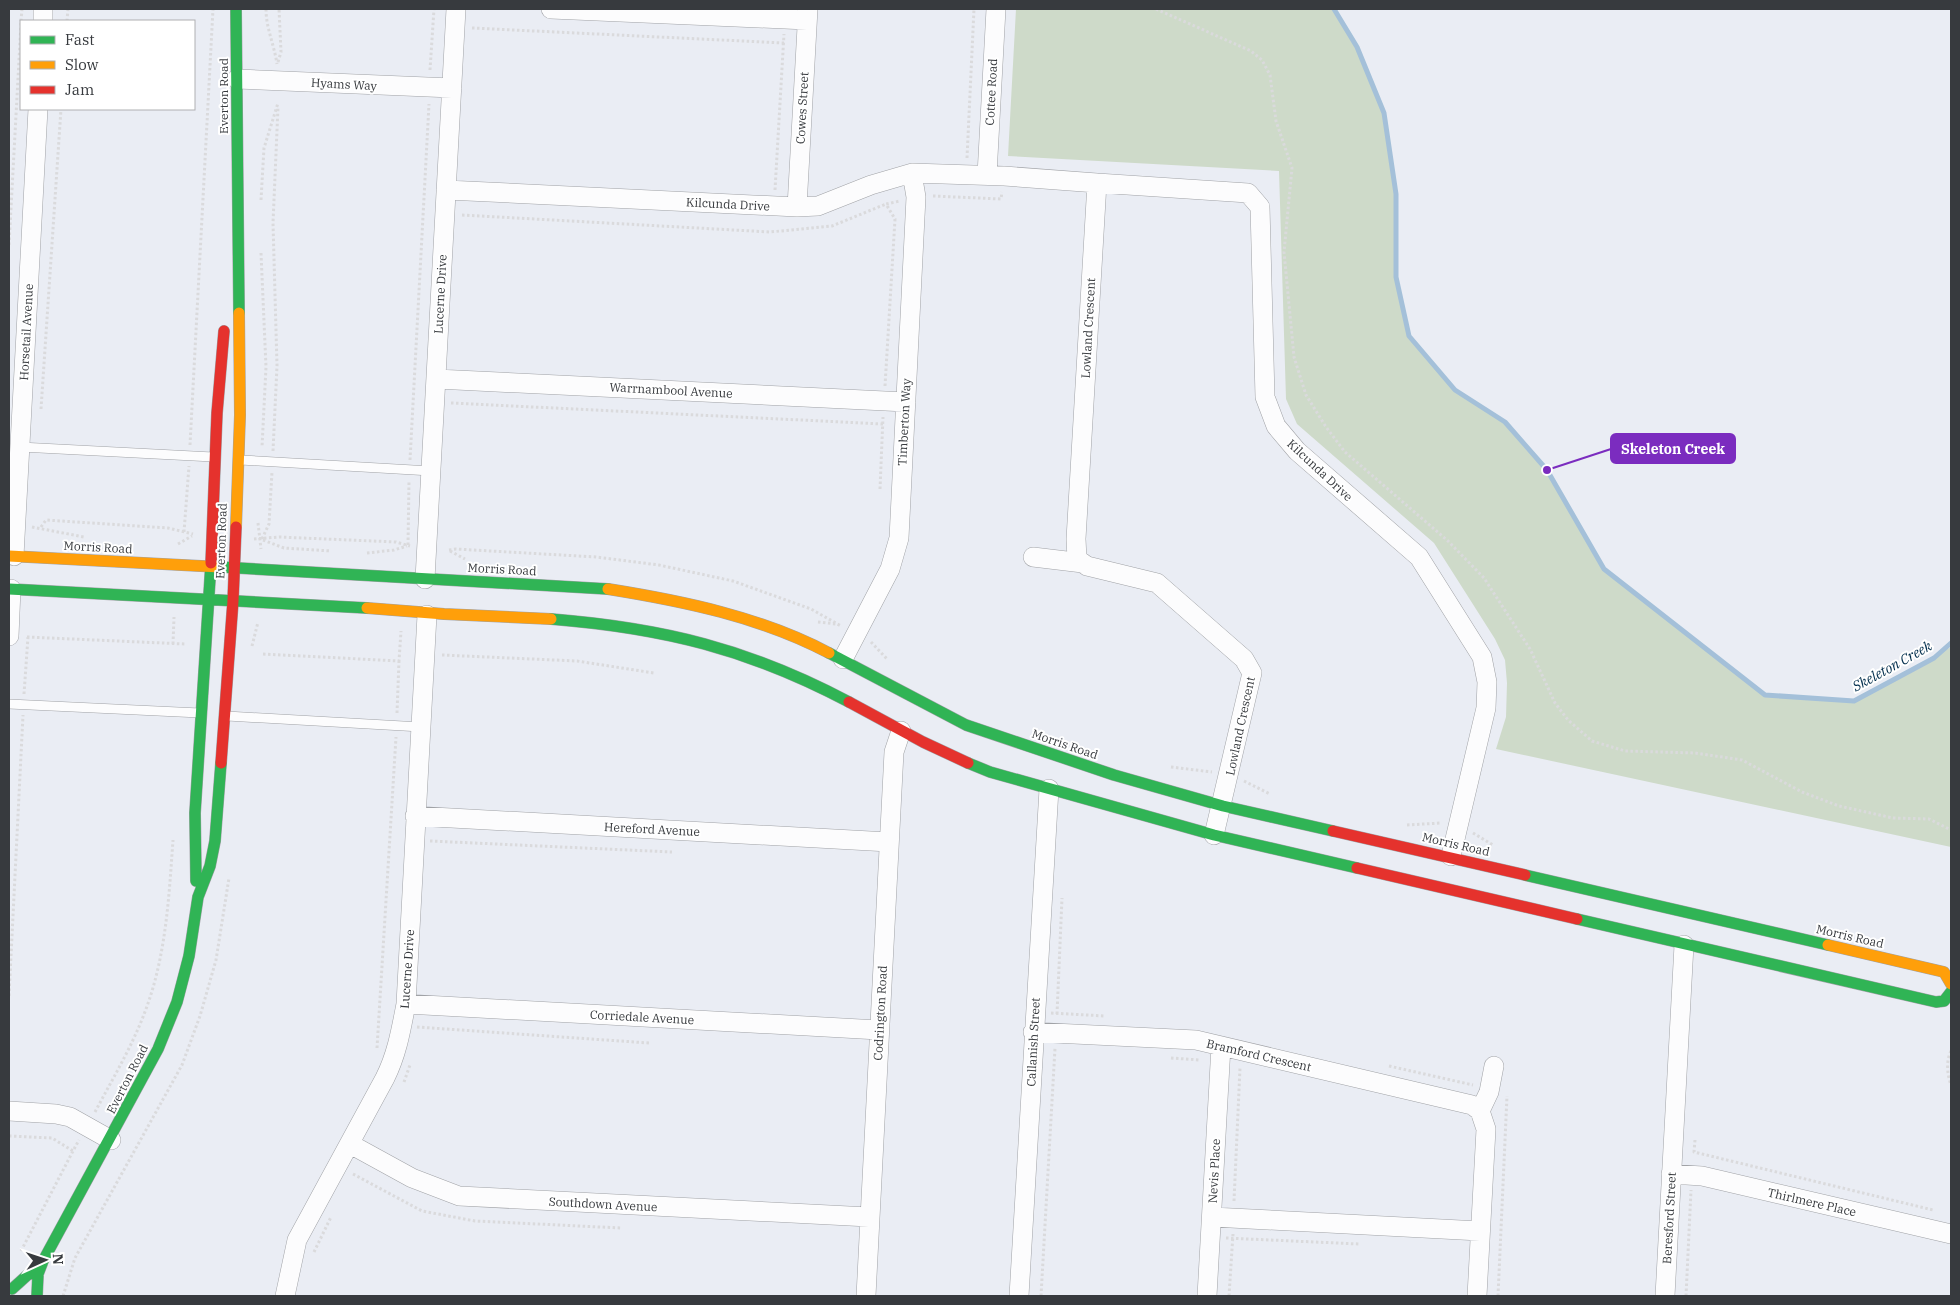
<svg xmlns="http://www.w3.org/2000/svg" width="1960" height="1305" font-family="'IBM Plex Serif',serif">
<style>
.green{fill:#cedac9}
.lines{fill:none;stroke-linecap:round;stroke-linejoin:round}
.stream{stroke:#a4c0d9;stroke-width:5}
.lane-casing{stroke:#a0a2a6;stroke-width:10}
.street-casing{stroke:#a0a2a6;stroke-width:20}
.fast-casing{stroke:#a0a2a6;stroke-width:12}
.slow-casing{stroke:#a0a2a6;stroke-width:12}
.jam-casing{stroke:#a0a2a6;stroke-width:12}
.path{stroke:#dadadc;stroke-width:3;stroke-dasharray:2.5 2.5;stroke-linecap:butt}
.lane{stroke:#fcfcfd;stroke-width:9}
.street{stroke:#fcfcfd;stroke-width:19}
.fast{stroke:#30b455;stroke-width:11}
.slow{stroke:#ff9f0a;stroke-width:11}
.jam{stroke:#e5322d;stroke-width:11}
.labels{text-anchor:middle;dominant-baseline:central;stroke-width:4;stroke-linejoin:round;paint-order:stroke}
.street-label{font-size:12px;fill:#373a3e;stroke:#fff}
.water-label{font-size:14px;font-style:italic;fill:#002d4c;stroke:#fff}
.leader{fill:none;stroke:#7b2cbf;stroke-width:2}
.callout-dot{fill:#7b2cbf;stroke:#fff;stroke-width:2}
.callout{fill:#7b2cbf;stroke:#7b2cbf;stroke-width:2}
.callout-label{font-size:14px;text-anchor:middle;font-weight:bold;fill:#fff}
</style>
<rect width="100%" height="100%" fill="#eaedf4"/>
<path class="green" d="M 1016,9 L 1334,9 L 1357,47 L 1384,113 L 1396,194 L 1396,277 L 1409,336 L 1454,390 L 1505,422 L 1547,470 L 1604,569 L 1765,695 L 1854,701 L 1951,647 L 1951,847 L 1496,749 L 1506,717 L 1507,683 L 1505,660 L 1495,639 L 1434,543 L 1297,424 L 1286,399 L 1279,171 L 1008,156 Z"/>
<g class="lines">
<path class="stream" d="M 1334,9 L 1357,47 L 1384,113 L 1396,194 L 1396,277 L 1409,336 L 1455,390 L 1505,422 L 1547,470 L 1604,569 L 1765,695 L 1854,701 L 1934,658 L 1951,643"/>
<defs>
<path id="lane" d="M 20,447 L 213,457
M 241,460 L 431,471
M 9,704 L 200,713
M 227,716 L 421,727"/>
<path id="street" d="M 551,9 L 807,20
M 43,21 L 43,9
M 237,79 L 452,88
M 987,175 L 996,9
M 1097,183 L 1248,193 L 1260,207 L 1265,397 L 1276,426 L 1297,451 L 1419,557 L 1482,657 L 1487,682 L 1486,708 L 1451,856
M 446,190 L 797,207 L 818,206 L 871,185 L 912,173 L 1004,176 L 1097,183 L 1076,539 L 1077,559 L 1087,566 L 1157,583 L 1244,659 L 1252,673 L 1214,835
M 797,207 L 808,9
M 436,379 L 906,402
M 14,556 L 38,109
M 1033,557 L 1083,563
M 425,579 L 456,9
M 9,636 L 11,589
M 843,659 L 890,569 L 899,538 L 916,197 L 912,173
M 415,816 L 889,842
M 406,1004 L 879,1030
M 1033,1032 L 1196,1040 L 1472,1105 L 1480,1111 L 1486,1129 L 1477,1296
M 9,1111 L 56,1114 L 70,1117 L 111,1140
M 1480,1111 L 1489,1092 L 1494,1066
M 350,1144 L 412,1178 L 459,1196 L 869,1217
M 1671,1174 L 1702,1176 L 1951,1234
M 1212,1217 L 1480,1231
M 285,1296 L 297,1240 L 385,1078 C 397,1054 401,1030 406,1004 L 427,615
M 866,1296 L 894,752 L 901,731
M 1019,1296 L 1049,789
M 1207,1296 L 1221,1046
M 1665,1296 L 1684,945"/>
<path id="fast" d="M 236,9 L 239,313
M 220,567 L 608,589
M 9,589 L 367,608
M 551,619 C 663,628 749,649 849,702
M 829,653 L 966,725 L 1114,775 L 1223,806 L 1333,831
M 968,763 L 990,772 L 1214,835 L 1357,868
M 1525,875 L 1828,945
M 196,881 L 195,813 L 211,563
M 1577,919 L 1936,1002 L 1944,1001 L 1951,992
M 12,1289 L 43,1261
M 37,1296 L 38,1274 L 43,1261 L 158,1049 L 177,1002 L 189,956 L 198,897 L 210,866 L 215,841 L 221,763"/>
<path id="slow" d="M 236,527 L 240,415 L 239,313
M 9,556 L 220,567
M 608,589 C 683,601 761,617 829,653
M 367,608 L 444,614 L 551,619
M 1828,945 L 1944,972 L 1951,984"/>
<path id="jam" d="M 211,563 L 217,413 L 224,331
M 849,702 L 923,742 L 968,763
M 221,763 L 233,601 L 236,527
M 1333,831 L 1525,875
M 1357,868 L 1577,919"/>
</defs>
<use href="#lane" class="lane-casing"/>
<use href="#street" class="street-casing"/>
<use href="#fast" class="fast-casing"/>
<use href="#slow" class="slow-casing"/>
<use href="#jam" class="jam-casing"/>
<path class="path" d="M 266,9 C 266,28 274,44 277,64
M 1156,9 L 1251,51 L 1262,60 L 1270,75 L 1276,121 L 1292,168 L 1284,252 L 1294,357 L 1306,395 L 1326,427 L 1345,452 L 1448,541 L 1484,578 L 1530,649 L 1555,703 L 1568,720 L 1592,741 L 1625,751 L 1695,753 L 1742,760 L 1802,792 L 1839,806 L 1893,818 L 1929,819 L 1951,830
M 21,21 L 22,9
M 67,21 L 68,9
M 472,28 L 784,43
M 278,62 L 281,52 L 279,9
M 430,70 L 434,9
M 967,158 L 974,9
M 775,190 L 784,34
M 933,196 L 1001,199 L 1002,192
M 261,200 L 264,148 L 278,103
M 462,215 L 770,232 L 832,226 L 886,204
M 9,245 L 21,23
M 261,253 L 266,367 L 262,447
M 885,386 L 895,219 L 886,204 L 900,201
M 451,403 L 883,424
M 41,409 L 61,109
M 190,445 L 213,9
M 273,451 L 277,366 L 273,223 L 278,107
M 410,460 L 429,104
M 880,489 L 883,417
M 258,523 L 261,549
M 32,527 L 84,537
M 41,527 L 46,520 L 168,528 L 193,534
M 184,532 L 189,466
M 254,539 L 279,537 L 396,542 L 410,546
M 262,539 L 269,524 L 272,472
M 263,540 L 284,548 L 331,551
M 178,544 L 192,536
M 408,545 L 409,481
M 449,550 L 456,549 L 596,557 L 659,565 L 733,581 L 811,609 L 841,626
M 450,551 L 465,559
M 367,553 L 394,550 L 407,546
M 818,622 L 836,624
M 27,637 L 185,644
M 871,642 L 887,659
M 173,644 L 174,617
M 252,646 L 258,622
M 263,654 L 399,661 L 401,631
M 442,655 L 577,661 L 654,673
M 24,694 L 28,637
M 397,713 L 399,661
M 1171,767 L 1212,772
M 1244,781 L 1270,794
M 1407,825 L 1441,823
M 1473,833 L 1493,845
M 430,841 L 672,852
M 9,996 L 23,715
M 1051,1013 L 1105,1016
M 1057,1014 L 1062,898
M 417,1027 L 649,1043
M 377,1048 L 396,737
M 1951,1051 C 1946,1061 1947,1074 1951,1085
M 1171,1058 L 1200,1060
M 1389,1066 L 1473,1085
M 404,1082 L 410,1065
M 95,1112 C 113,1078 133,1045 146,1009 C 166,955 169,897 173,840
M 9,1136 L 52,1138 L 73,1151 L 79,1140
M 1695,1140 L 1694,1152 L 1933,1210
M 353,1174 L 422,1211 L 475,1221 L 621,1228
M 1234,1201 L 1240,1068
M 1226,1238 L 1359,1244
M 21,1251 L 73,1151
M 314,1252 L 331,1217
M 63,1296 L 75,1258 L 182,1065 L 200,1016 L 216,960 L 229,878
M 1041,1296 L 1055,1048
M 1229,1296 L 1233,1234
M 1498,1296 L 1507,1096
M 1686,1296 L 1691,1190"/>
<use href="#lane" class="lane"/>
<use href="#street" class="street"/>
<use href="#fast" class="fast"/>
<use href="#slow" class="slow"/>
<use href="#jam" class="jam"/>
</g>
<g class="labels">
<g class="street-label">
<text transform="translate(344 84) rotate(3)">Hyams Way</text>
<text transform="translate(991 92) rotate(-87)">Cottee Road</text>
<text transform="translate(223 96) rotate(-90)">Everton Road</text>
<text transform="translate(802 108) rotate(-87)">Cowes Street</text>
<text transform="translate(728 204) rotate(3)">Kilcunda Drive</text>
<text transform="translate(440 294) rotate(-87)">Lucerne Drive</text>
<text transform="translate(1088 328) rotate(-87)">Lowland Crescent</text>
<text transform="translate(26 332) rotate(-87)">Horsetail Avenue</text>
<text transform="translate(671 390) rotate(3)">Warrnambool Avenue</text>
<text transform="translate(904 422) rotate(-87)">Timberton Way</text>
<text transform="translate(1320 470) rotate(43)">Kilcunda Drive</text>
<text transform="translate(221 541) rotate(-88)">Everton Road</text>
<text transform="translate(98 547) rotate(3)">Morris Road</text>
<text transform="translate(502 569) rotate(3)">Morris Road</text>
<text transform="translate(1240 726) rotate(-78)">Lowland Crescent</text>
<text transform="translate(1065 744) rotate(19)">Morris Road</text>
<text transform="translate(652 829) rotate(3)">Hereford Avenue</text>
<text transform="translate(1456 844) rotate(13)">Morris Road</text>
<text transform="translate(1850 936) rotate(13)">Morris Road</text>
<text transform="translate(407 969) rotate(-86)">Lucerne Drive</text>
<text transform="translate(880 1013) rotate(-87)">Codrington Road</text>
<text transform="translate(642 1017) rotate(3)">Corriedale Avenue</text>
<text transform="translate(1033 1042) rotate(-87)">Callanish Street</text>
<text transform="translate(1259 1055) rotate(13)">Bramford Crescent</text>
<text transform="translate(127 1079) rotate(-63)">Everton Road</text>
<text transform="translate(1214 1171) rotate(-87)">Nevis Place</text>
<text transform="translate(1812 1202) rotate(13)">Thirlmere Place</text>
<text transform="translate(603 1204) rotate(3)">Southdown Avenue</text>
<text transform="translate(1669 1218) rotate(-87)">Beresford Street</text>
</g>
<g class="water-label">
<text transform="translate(1892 666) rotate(-29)">Skeleton Creek</text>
</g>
</g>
<path class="leader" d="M1547 470L1611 449"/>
<circle class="callout-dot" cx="1547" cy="470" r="5"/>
<rect class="callout" x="1611" y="434" width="124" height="29" rx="5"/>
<g class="callout-label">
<text x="1673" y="454">Skeleton Creek</text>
</g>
<rect width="1960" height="1305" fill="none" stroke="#373a3e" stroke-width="20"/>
<rect x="20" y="20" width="175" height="90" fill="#ffffff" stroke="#afb0b2"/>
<rect x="30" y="36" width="25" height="8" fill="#30b455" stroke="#afb0b2"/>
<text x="65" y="45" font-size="15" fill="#373a3e">Fast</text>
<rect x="30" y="61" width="25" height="8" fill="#ff9f0a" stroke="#afb0b2"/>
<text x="65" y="70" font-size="15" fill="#373a3e">Slow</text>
<rect x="30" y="86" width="25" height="8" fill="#e5322d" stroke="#afb0b2"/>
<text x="65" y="95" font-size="15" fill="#373a3e">Jam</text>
<g transform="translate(45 1260) rotate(87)" stroke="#ffffff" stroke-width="4" paint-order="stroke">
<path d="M0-4L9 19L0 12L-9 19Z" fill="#373a3e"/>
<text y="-8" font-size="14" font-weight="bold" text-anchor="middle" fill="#373a3e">N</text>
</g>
</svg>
